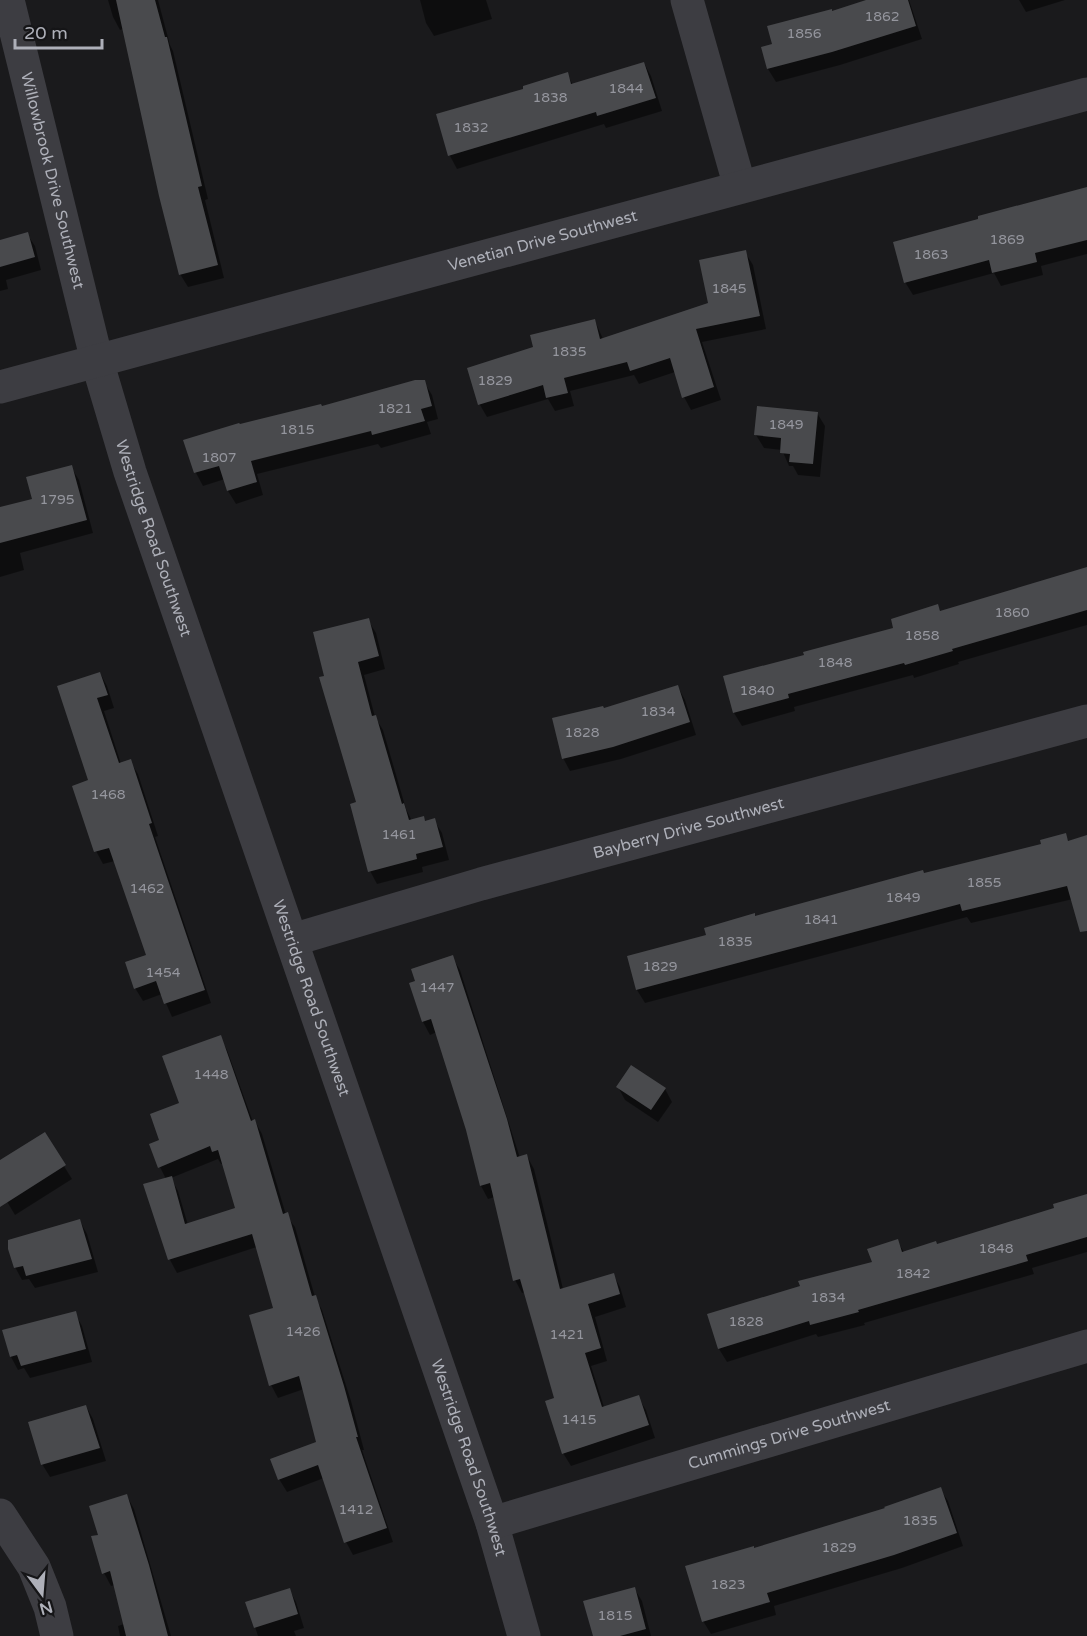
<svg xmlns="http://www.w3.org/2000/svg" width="1087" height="1636" font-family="'Varela Round',sans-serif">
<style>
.shadow{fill:#0007;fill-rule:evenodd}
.building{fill:#494a4d}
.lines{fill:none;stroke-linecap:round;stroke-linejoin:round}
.minor{stroke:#3d3d42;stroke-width:33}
.tertiary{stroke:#3d3d42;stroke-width:33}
.labels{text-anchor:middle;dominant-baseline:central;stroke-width:5;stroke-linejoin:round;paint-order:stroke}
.number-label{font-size:14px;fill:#95969e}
.street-label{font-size:16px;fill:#aeb0b9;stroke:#151517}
</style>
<rect width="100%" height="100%" fill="#1a1a1c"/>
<path class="shadow" d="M 108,0 L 158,0 L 170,45 L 173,51 L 208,199 L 205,200 L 224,278 L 188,287 L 180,274 L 123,29 L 120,30 L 113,17 Z
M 420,0 L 486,0 L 492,19 L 434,36 L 426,23 Z
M 871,0 L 909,0 L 922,39 L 840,65 L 776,82 L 768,69 L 763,48 L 774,45 L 832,12 Z
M 1019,0 L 1065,0 L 1026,12 Z
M 644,63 L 651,76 L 662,111 L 606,128 L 604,124 L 457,169 L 450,156 L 438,115 L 525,90 L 567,74 L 573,85 Z
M 1087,189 L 1087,254 L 1041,266 L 1043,275 L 1001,286 L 994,273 L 913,295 L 905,282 Z
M 27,234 L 35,246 L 41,270 L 6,280 L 8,289 L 0,291 L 0,241 Z
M 745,252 L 753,265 L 766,329 L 702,342 L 721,400 L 691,410 L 684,397 L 675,372 L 639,384 L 634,375 L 570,391 L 574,406 L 555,411 L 548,399 L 487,417 L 480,405 L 469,369 L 535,348 L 595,321 L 603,339 L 709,304 Z
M 424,382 L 432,395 L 438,419 L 427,422 L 431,434 L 381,448 L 378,444 L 257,474 L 263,495 L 236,504 L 228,491 L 225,479 L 203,486 L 196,473 L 185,441 Z
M 817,413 L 825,426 L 820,477 L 798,475 L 793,466 L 789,466 L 782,450 L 764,448 L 756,435 Z
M 71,467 L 79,480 L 93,533 L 20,553 L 24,570 L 0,577 L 0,509 L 34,500 Z
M 1087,568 L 1087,625 L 958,662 L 959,664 L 914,678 L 913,675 L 794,707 L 795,711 L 742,726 L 734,713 L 725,677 L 805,656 L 895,629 L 938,606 L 941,612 Z
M 368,620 L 376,633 L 385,669 L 364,675 L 375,717 L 383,730 L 406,809 L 412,821 L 423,818 L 426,823 L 434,820 L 442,833 L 449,860 L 422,867 L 423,872 L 377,884 L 370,871 L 358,804 L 326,677 Z
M 100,673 L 107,686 L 114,708 L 104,711 L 121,764 L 130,761 L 138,774 L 158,836 L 155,837 L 211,1003 L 172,1017 L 162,994 L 143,1001 L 135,988 L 147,956 L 115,861 L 103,864 L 96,851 L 90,781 L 59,687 Z
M 678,687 L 685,700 L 696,735 L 621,759 L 570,771 L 563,758 L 604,709 Z
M 1065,835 L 1069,842 L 1087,837 L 1087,912 L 1073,899 L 971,923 L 967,917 L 645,1003 L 637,990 L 629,957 L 708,936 L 755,917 L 1043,845 Z
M 452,957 L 460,970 L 520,1158 L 527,1156 L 534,1169 L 563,1289 L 613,1274 L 620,1287 L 626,1307 L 595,1317 L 607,1361 L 591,1366 L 604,1407 L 638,1397 L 646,1410 L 655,1438 L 571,1466 L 563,1453 L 556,1399 L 525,1292 L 522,1293 L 515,1280 L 495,1197 L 488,1199 L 481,1186 L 467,1130 L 437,1032 L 430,1035 L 423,1022 L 417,982 Z
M 220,1037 L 227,1050 L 253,1122 L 255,1121 L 262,1134 L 286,1215 L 295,1227 L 315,1297 L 322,1310 L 351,1401 L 364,1450 L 362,1450 L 393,1542 L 353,1555 L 346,1542 L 324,1478 L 287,1492 L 279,1479 L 318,1443 L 304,1389 L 278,1398 L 271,1385 L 275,1309 L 257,1247 L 177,1273 L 170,1260 L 145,1185 L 166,1179 L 160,1167 L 161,1141 ZM 218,1159 L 221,1164 L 224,1163 L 237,1209 L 188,1225 L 178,1191 L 171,1178 Z
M 618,1087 L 665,1089 L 672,1102 L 658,1122 L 625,1100 Z
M 44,1134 L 72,1179 L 15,1215 L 0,1190 L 0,1162 Z
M 1087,1196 L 1087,1252 L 1032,1268 L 1034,1274 L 864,1323 L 865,1325 L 818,1337 L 816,1334 L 727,1362 L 719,1349 L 873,1264 L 897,1241 L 904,1252 L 937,1246 L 1056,1209 Z
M 80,1221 L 87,1234 L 98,1272 L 35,1288 L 29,1279 L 22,1280 L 15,1267 Z
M 75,1313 L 82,1326 L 92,1362 L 30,1378 L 24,1368 L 18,1370 L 11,1357 L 4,1331 Z
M 86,1406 L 93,1419 L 106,1461 L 50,1477 L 42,1464 Z
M 940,1489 L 948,1501 L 963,1546 L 902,1568 L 774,1606 L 776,1615 L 711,1634 L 703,1621 L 754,1550 L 886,1509 Z
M 127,1496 L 134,1509 L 171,1636 L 120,1636 L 118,1626 L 124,1624 L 115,1585 L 111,1586 L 104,1573 L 100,1536 Z
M 634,1588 L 642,1601 L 651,1636 L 594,1636 Z
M 289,1589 L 296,1602 L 304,1628 L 294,1631 L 296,1636 L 258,1636 L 247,1603 Z"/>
<path class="building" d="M 116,0 L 155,0 L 165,37 L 167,37 L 202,186 L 198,187 L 218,265 L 179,275 L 159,196 Z
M 866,0 L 908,0 L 916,26 L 832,52 L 767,69 L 761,47 L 772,44 L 767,26 L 832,9 L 832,11 Z
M 644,62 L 656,98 L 597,116 L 596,112 L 448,156 L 436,114 L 523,89 L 523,86 L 568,72 L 571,84 Z
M 1087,187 L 1087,240 L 1035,253 L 1037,262 L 992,273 L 989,260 L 904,283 L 893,242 L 978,219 L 978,216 Z
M 28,232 L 35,257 L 0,267 L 0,240 Z
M 746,250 L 760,316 L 696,329 L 714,387 L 682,398 L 670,358 L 630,371 L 627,362 L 564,378 L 568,393 L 546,398 L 543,385 L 478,405 L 467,368 L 533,347 L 530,335 L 595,319 L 600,339 L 708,303 L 699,260 Z
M 415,380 L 425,380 L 432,406 L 421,409 L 425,421 L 372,435 L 371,431 L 251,461 L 257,482 L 227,491 L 219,466 L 194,473 L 183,440 L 239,423 L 240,424 L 321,404 L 322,406 Z
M 757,406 L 818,412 L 813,464 L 789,462 L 790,454 L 780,453 L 781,438 L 754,435 Z
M 72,465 L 87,520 L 0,543 L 0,507 L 32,499 L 26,477 Z
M 1087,567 L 1087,610 L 952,649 L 953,651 L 905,665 L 904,663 L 788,694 L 789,698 L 733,713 L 723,676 L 804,655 L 803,652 L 893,628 L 891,619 L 938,604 L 940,611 Z
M 369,618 L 379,656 L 358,662 L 372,716 L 376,715 L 402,804 L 404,803 L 409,820 L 424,816 L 425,821 L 435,818 L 443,847 L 416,854 L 417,859 L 368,872 L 350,804 L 356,802 L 319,677 L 324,676 L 313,632 Z
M 100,672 L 108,695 L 97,698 L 119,763 L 131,759 L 152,823 L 149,824 L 205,990 L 164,1004 L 156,981 L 134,989 L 125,962 L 146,955 L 109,848 L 94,852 L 72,786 L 88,780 L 57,686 Z
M 678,685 L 690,722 L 613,747 L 562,759 L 552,718 L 603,706 L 604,708 Z
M 1066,833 L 1068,841 L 1087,835 L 1087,931 L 1080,932 L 1067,886 L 962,911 L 960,904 L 636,990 L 627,956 L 706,935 L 704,928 L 755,913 L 755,916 L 923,870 L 924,873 L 1041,844 L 1040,840 Z
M 453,955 L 507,1119 L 517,1157 L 527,1154 L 560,1289 L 614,1273 L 620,1294 L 588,1304 L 601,1348 L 585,1353 L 602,1407 L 639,1395 L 649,1425 L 562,1454 L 545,1401 L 554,1398 L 520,1279 L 513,1281 L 490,1183 L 480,1186 L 466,1130 L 431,1019 L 422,1022 L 409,983 L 415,981 L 411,969 Z
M 221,1035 L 251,1121 L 255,1119 L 283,1214 L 288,1212 L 312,1296 L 316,1295 L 344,1386 L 358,1437 L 356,1437 L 387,1528 L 344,1543 L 318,1465 L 278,1480 L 270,1459 L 316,1442 L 299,1376 L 269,1386 L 249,1315 L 273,1308 L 252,1234 L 168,1260 L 143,1184 L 172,1176 L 185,1224 L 235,1208 L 218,1150 L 212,1152 L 210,1146 L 158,1168 L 149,1144 L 159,1140 L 150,1114 L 179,1103 L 162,1056 Z
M 631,1065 L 666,1088 L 651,1110 L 616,1087 Z
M 45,1132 L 66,1165 L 0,1207 L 0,1160 Z
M 1087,1194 L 1087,1237 L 1026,1255 L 1028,1261 L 858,1310 L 859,1312 L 810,1325 L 809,1321 L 718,1349 L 707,1314 L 800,1286 L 798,1281 L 872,1262 L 867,1249 L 898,1239 L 902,1252 L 936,1241 L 937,1244 L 1054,1208 L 1053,1204 Z
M 80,1219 L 92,1259 L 26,1276 L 23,1266 L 14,1268 L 8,1249 L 8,1240 Z
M 76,1311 L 86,1349 L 21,1366 L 17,1355 L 10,1357 L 2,1330 Z
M 86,1405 L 100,1448 L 41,1465 L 28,1422 Z
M 941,1487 L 957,1533 L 894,1555 L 767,1593 L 770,1602 L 702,1622 L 685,1566 L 754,1546 L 754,1548 L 885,1508 L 884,1507 Z
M 127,1494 L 149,1565 L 168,1636 L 126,1636 L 110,1571 L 102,1574 L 91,1536 L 98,1535 L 89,1506 Z
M 635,1587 L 646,1629 L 620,1636 L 593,1636 L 583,1601 Z
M 290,1588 L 298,1614 L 254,1628 L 245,1602 Z"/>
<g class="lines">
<g class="minor">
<path id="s1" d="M 8,0 L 97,361 L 130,472 L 492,1523 L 524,1636"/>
<path d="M 687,0 L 740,187"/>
<path id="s2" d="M 292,940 L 481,884 L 1087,721"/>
<path d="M 0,1515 L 34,1567 L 50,1607 L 57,1636"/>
<path id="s3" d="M 492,1523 L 1087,1346"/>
</g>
<path class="tertiary" id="s4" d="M 0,387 L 1087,94"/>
</g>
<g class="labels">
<g class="number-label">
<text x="882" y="16">1862</text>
<text x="804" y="33">1856</text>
<text x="626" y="88">1844</text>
<text x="550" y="97">1838</text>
<text x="471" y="127">1832</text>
<text x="1007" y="239">1869</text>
<text x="931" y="254">1863</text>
<text x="729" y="288">1845</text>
<text x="569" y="351">1835</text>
<text x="495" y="380">1829</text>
<text x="395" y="408">1821</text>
<text x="786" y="424">1849</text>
<text x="297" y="429">1815</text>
<text x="219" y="457">1807</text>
<text x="57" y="499">1795</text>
<text x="1012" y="612">1860</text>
<text x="922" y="635">1858</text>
<text x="835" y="662">1848</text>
<text x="757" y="690">1840</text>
<text x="658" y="711">1834</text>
<text x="582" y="732">1828</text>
<text x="108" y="794">1468</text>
<text x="399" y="834">1461</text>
<text x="984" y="882">1855</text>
<text x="147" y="888">1462</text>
<text x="903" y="897">1849</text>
<text x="821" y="919">1841</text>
<text x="735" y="941">1835</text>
<text x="660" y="966">1829</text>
<text x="163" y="972">1454</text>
<text x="437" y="987">1447</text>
<text x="211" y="1074">1448</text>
<text x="996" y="1248">1848</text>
<text x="913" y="1273">1842</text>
<text x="828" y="1297">1834</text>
<text x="746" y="1321">1828</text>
<text x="303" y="1331">1426</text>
<text x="567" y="1334">1421</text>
<text x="579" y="1419">1415</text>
<text x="356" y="1509">1412</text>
<text x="920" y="1520">1835</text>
<text x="839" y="1547">1829</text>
<text x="728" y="1584">1823</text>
<text x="615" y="1615">1815</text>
</g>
<g class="street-label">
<text stroke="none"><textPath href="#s1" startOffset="186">Willowbrook Drive Southwest</textPath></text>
<text stroke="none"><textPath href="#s4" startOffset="562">Venetian Drive Southwest</textPath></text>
<text stroke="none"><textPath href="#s1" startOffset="558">Westridge Road Southwest</textPath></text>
<text stroke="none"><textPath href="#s2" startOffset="412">Bayberry Drive Southwest</textPath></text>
<text stroke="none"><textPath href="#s1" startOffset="1044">Westridge Road Southwest</textPath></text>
<text stroke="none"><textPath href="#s3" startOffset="310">Cummings Drive Southwest</textPath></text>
<text stroke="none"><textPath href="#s1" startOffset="1530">Westridge Road Southwest</textPath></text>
</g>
</g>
<g transform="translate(42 1594) rotate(164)" stroke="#151517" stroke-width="4.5" paint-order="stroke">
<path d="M0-4.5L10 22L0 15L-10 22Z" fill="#aeb0b9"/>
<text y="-9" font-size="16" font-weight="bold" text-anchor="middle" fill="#aeb0b9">N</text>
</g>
<path d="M15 39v9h87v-9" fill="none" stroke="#aeb0b9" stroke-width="3"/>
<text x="24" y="39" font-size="18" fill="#aeb0b9" stroke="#151517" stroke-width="4.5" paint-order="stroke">20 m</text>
</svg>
